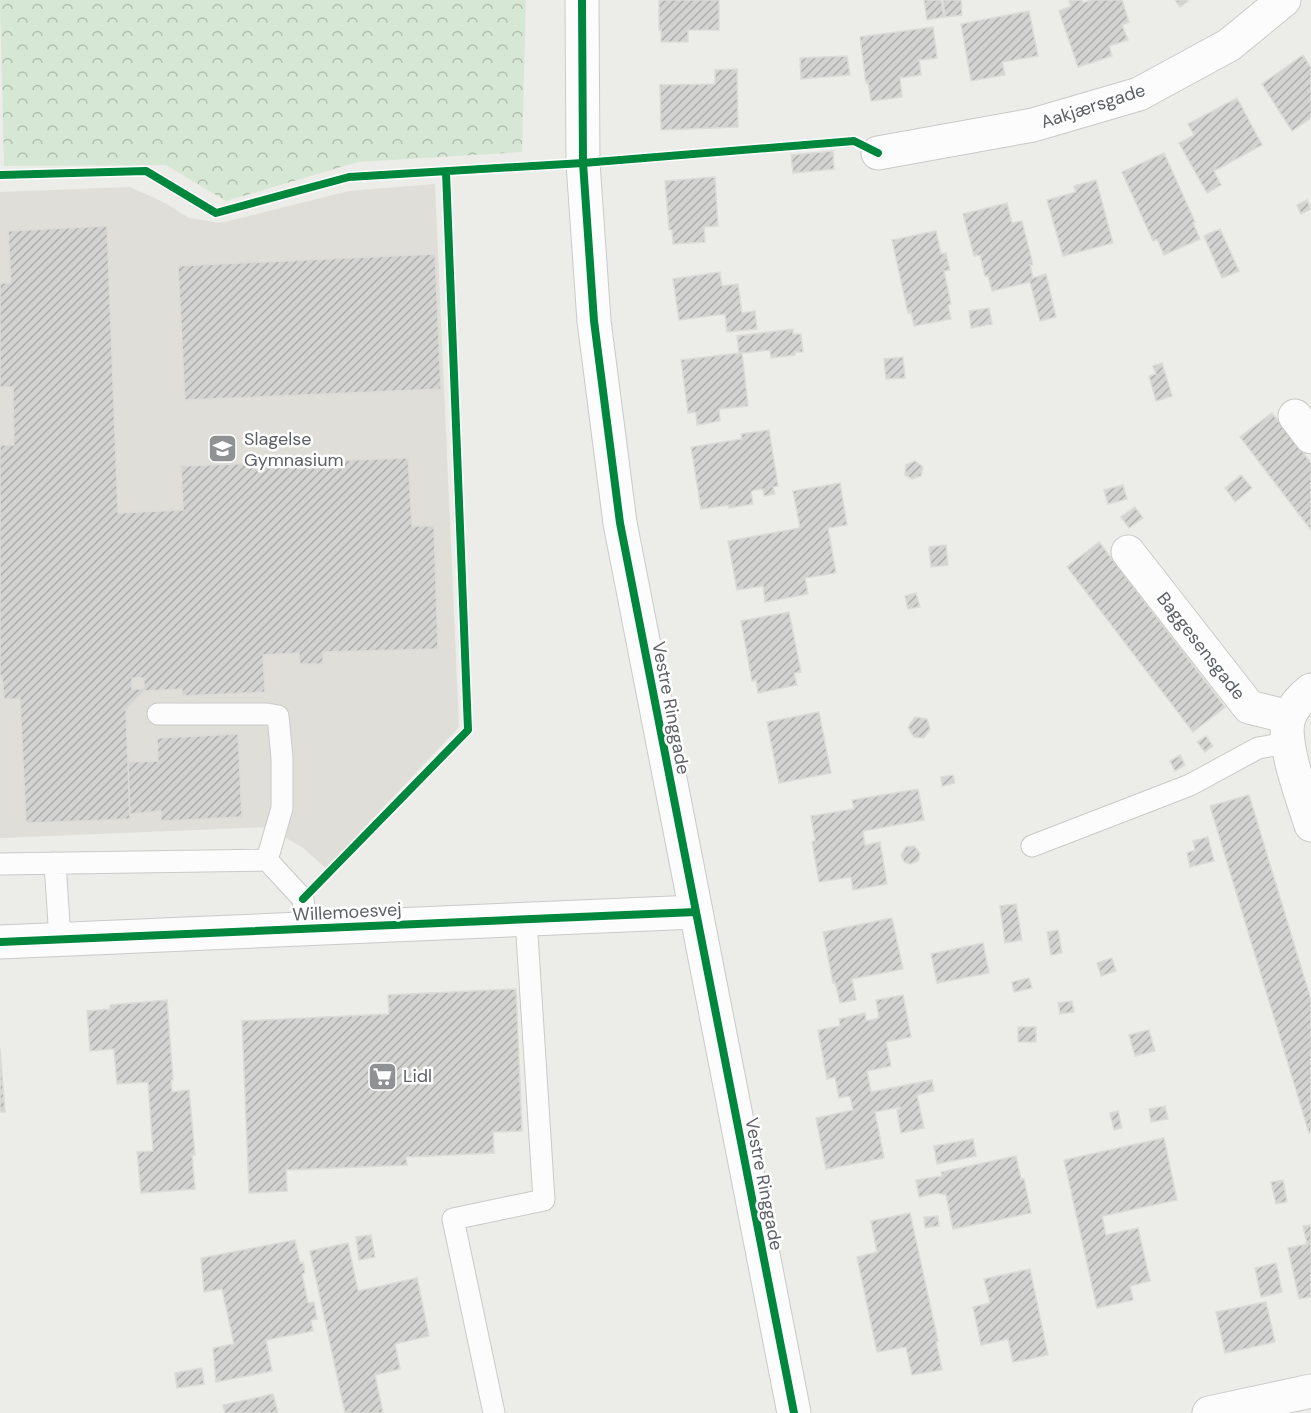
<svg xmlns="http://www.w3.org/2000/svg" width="1311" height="1413" font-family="'DM Sans',sans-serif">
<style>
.education{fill:#dfded8}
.forest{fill:url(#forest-crowns)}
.building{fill:url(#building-hatch);stroke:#dcdbd8;stroke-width:1.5;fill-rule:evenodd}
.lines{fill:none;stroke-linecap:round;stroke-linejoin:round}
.service-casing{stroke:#c9cac9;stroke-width:23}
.minor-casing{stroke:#c9cac9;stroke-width:35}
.tertiary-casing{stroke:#c9cac9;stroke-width:35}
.service{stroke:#fcfcfc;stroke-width:21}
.minor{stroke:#fcfcfc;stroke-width:33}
.tertiary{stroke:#fcfcfc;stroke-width:33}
.cycleway-casing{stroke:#fff;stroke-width:11}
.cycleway{stroke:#00873e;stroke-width:8}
.labels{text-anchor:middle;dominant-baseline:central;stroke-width:5;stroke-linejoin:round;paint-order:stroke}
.street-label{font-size:18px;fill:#5d6065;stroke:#fff}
.poi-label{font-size:18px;fill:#5d6065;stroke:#fff;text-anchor:start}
</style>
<defs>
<pattern id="forest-crowns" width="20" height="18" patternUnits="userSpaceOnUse" patternTransform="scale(1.5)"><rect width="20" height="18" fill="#d7e7d5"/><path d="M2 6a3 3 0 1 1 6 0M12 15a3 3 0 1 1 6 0" fill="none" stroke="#b2bfb0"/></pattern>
<pattern id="building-hatch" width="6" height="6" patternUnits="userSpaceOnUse" patternTransform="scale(1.5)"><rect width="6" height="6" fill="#d3d3d1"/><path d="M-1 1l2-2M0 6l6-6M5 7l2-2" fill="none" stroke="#aeafad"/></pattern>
</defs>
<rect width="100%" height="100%" fill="#ecece8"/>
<path class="education" d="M 435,184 L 459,727 L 326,868 L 303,848 L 268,827 L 0,838 L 0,192 L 130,187 L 165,203 L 189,218 L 221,223 L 349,191 Z"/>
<path class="forest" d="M 0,0 L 526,0 L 522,152 L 358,162 L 226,201 L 166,165 L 4,166 Z"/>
<path class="building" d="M 659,0 L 719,0 L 719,30 L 688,30 L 688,42 L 661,42 L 661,30 L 659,30 Z
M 924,0 L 941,0 L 944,17 L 927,20 Z
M 943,0 L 961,0 L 962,15 L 945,17 Z
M 1082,0 L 1083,3 L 1091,0 L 1122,0 L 1129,22 L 1122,25 L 1128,40 L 1109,46 L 1112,56 L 1078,67 L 1059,11 L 1071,6 L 1069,1 Z
M 1175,0 L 1189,0 L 1180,7 Z
M 1029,11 L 1038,56 L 1002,62 L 1005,75 L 971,81 L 961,24 Z
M 933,27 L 937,58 L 919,60 L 921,75 L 900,78 L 902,97 L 871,101 L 868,82 L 866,83 L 860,37 Z
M 1303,55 L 1311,68 L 1311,118 L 1292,131 L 1262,84 Z
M 847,56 L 850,75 L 801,79 L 800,58 Z
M 737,69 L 738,127 L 661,130 L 660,85 L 715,84 L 715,70 Z
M 1237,98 L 1262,145 L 1214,171 L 1221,185 L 1207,193 L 1179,143 L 1194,135 L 1188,124 Z
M 833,151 L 834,169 L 793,173 L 791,155 Z
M 1164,153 L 1195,222 L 1193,223 L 1200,239 L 1164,255 L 1157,239 L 1153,241 L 1122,172 Z
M 715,177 L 718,226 L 704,227 L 705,242 L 673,244 L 672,230 L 669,230 L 665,181 Z
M 1096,180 L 1113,243 L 1063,256 L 1047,200 L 1076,192 L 1074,186 Z
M 1307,200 L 1311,209 L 1301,214 L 1297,205 Z
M 1007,203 L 1012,223 L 1022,221 L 1033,265 L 1030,265 L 1033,278 L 1046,274 L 1056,317 L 1040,321 L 1030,282 L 992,291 L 988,276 L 985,276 L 980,255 L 974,256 L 963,214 Z
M 107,226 L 118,513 L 183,510 L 181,466 L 408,458 L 412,526 L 434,526 L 438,649 L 323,652 L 323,664 L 300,664 L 299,653 L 263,655 L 265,692 L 182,696 L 182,689 L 144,691 L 126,710 L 130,819 L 26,823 L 20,699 L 4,699 L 2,676 L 0,676 L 0,445 L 14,445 L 13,387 L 0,387 L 0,283 L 11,283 L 8,231 ZM 132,678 L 144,678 L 144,689 L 132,689 Z
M 1220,229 L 1239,271 L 1222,278 L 1204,236 Z
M 936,231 L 941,254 L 946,253 L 950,270 L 944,271 L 951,304 L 948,305 L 951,319 L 914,326 L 911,312 L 908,313 L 892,240 Z
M 435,254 L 441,389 L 185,400 L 178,266 Z
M 720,272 L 722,286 L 738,284 L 742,313 L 755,311 L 757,329 L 727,332 L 725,314 L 679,320 L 673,279 Z
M 989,308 L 992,324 L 971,328 L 969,311 Z
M 793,329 L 793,334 L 801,334 L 803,352 L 795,352 L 795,355 L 771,358 L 770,350 L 742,353 L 748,406 L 719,409 L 720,421 L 697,425 L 696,412 L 688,413 L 681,360 L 739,353 L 737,336 Z
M 903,357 L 905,378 L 886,379 L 884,359 Z
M 1162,363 L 1172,396 L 1156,401 L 1149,376 L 1156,374 L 1153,366 Z
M 1272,413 L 1311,463 L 1311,530 L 1240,437 Z
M 769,430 L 778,486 L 773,487 L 775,494 L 764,496 L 763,489 L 754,490 L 751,492 L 753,504 L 729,508 L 729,505 L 701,509 L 691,447 L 742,439 L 741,434 Z
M 915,461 L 923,467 L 921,476 L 912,479 L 905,475 L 906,465 Z
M 1241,475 L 1252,488 L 1235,502 L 1225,488 Z
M 840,483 L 847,525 L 828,528 L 836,573 L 805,578 L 808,594 L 765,602 L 763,586 L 737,590 L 728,541 L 800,528 L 793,491 Z
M 1123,485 L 1127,499 L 1108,504 L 1104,490 Z
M 1135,507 L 1143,518 L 1129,528 L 1121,517 Z
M 1099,542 L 1225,707 L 1193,732 L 1067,567 Z
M 946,545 L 948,565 L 931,567 L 929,547 Z
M 916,593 L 920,607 L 908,609 L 905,596 Z
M 789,612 L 801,672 L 794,673 L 797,685 L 758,693 L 756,680 L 752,681 L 741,621 Z
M 819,712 L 831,773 L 779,783 L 767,722 Z
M 915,717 L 927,719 L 930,729 L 924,738 L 914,737 L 908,727 Z
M 238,734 L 242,817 L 161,821 L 161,811 L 130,814 L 128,762 L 158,761 L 157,738 Z
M 1206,736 L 1213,746 L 1205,752 L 1197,742 Z
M 1180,755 L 1185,765 L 1175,771 L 1170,761 Z
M 953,775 L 955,783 L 942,786 L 941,777 Z
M 918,789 L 924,820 L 863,831 L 865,845 L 880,842 L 887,884 L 853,890 L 851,877 L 819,882 L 812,842 L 815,841 L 811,816 L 854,809 L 852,800 Z
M 1249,795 L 1311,1000 L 1311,1132 L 1309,1133 L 1210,806 Z
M 1208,837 L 1214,861 L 1190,867 L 1187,853 L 1195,850 L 1193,841 Z
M 914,846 L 920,853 L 918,861 L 910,864 L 904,862 L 901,855 L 906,847 Z
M 1016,904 L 1022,940 L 1005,943 L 1000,906 Z
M 892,918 L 903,969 L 852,979 L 856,1000 L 840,1003 L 835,982 L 833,983 L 823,932 Z
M 1058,930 L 1062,953 L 1051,955 L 1047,932 Z
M 983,943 L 989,973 L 937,983 L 931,954 Z
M 1112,958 L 1116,971 L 1101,976 L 1097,963 Z
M 1029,978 L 1032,988 L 1014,992 L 1012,982 Z
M 516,989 L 522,1131 L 493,1132 L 494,1153 L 406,1157 L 407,1165 L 286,1170 L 287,1191 L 249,1193 L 242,1021 L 389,1014 L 388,995 Z
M 903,995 L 911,1037 L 886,1042 L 891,1066 L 867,1071 L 871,1092 L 932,1080 L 934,1091 L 917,1095 L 924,1128 L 901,1133 L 897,1110 L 900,1109 L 900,1107 L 875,1112 L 884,1158 L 826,1169 L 816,1118 L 853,1110 L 850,1096 L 839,1098 L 835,1077 L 827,1079 L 818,1030 L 840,1026 L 839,1019 L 865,1013 L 866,1021 L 879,1018 L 876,1000 Z
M 167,1000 L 173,1080 L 171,1080 L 172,1092 L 189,1090 L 195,1155 L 192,1155 L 195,1189 L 141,1193 L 137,1152 L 153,1151 L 148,1082 L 117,1084 L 114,1049 L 90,1051 L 87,1011 L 110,1009 L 110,1005 Z
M 1072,1001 L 1074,1012 L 1060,1014 L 1058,1003 Z
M 1018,1027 L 1036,1027 L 1036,1042 L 1018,1042 Z
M 1149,1030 L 1155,1051 L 1135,1056 L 1129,1035 Z
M 0,1048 L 5,1112 L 0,1112 Z
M 1165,1106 L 1168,1119 L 1151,1122 L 1149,1109 Z
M 1118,1111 L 1122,1128 L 1114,1130 L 1110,1113 Z
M 1164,1138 L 1177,1200 L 1102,1216 L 1106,1235 L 1138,1228 L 1150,1281 L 1130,1286 L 1133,1300 L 1097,1308 L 1064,1160 Z
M 973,1139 L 976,1156 L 937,1164 L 934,1146 Z
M 1016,1156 L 1021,1179 L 1024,1179 L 1031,1213 L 953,1229 L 946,1195 L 936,1193 L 919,1197 L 916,1180 L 942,1176 L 941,1172 Z
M 1283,1180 L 1287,1202 L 1276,1204 L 1271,1182 Z
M 910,1213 L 938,1341 L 936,1341 L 942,1370 L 912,1375 L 906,1347 L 877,1352 L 857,1257 L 877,1252 L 871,1221 Z
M 938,1216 L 939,1226 L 925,1228 L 924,1217 Z
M 1311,1225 L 1311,1297 L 1299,1299 L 1288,1248 L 1307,1244 L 1303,1226 Z
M 371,1235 L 375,1257 L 359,1260 L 356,1237 Z
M 295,1240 L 300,1263 L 303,1262 L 305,1273 L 302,1274 L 308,1303 L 314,1302 L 317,1319 L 311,1320 L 313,1331 L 266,1340 L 272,1371 L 216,1382 L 213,1348 L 234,1344 L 222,1289 L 204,1292 L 201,1258 Z
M 348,1243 L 358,1291 L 417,1278 L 429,1336 L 395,1344 L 400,1369 L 375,1375 L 383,1413 L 345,1413 L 310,1251 Z
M 1276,1263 L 1282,1292 L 1261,1297 L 1255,1268 Z
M 1030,1269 L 1048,1355 L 1013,1362 L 1008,1339 L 981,1345 L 973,1307 L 990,1303 L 984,1279 Z
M 1266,1302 L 1275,1342 L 1225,1353 L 1216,1312 Z
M 202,1368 L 204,1384 L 177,1388 L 175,1373 Z
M 273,1394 L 278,1413 L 225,1413 L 223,1405 Z"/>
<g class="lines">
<defs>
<path id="service" d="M 158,714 L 267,714 L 278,716 L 282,758 L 282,808 L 267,860
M 1032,846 L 1190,785 L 1258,748 L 1287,743
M 55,863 L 60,939
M 0,864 L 267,860 L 303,899 L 306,929
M 494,1413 L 453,1219 L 544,1200 L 526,919"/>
<path id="minor" d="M 878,153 L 1033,125 L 1139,94 L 1229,45 L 1284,0
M 1295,416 L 1311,437
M 1128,552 L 1249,707 L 1289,717
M 1311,690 C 1302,697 1295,704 1290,715 C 1279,738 1303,799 1311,825
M 0,942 L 696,912
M 1209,1413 L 1311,1391"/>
<path id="tertiary" d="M 582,0 L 583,163 L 594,321 L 620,523 L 794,1413"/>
</defs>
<use href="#service" class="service-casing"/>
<use href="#minor" class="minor-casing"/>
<use href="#tertiary" class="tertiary-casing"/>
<use href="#service" class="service"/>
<use href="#minor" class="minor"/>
<use href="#tertiary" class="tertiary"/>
<defs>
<path id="cycleway" d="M 582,0 L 583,163 L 594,321 L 620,523 L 794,1413
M 0,175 L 146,171 L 216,213 L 349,177 L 583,163 L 854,141 L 878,153
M 303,899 L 468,730 L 446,172
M 0,942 L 696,912"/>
</defs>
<use href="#cycleway" class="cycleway-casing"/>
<use href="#cycleway" class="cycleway"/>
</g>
<defs>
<symbol id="school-square" viewBox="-11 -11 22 22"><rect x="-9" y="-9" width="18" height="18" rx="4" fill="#8f9193" stroke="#fff"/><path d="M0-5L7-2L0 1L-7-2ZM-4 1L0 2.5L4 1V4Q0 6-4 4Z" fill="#fff"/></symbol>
<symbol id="supermarket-square" viewBox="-11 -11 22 22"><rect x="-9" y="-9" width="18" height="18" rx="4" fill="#8f9193" stroke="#fff"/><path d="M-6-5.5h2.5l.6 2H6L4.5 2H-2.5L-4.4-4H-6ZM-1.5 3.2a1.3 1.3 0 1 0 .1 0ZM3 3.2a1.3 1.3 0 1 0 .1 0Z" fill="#fff"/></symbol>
</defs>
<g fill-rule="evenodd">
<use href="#school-square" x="206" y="432" width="33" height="33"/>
<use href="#supermarket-square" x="366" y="1060" width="33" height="33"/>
</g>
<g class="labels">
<g class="street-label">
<text transform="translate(1093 106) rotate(-18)">Aakjærsgade</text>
<text transform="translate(1201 646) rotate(52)">Baggesensgade</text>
<text transform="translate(671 708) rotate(79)">Vestre Ringgade</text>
<text transform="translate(347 912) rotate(-3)">Willemoesvej</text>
<text transform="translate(764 1184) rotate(79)">Vestre Ringgade</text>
</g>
<g class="poi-label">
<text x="244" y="439">Slagelse<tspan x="244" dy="21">Gymnasium</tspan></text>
<text x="403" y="1076">Lidl</text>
</g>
</g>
</svg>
